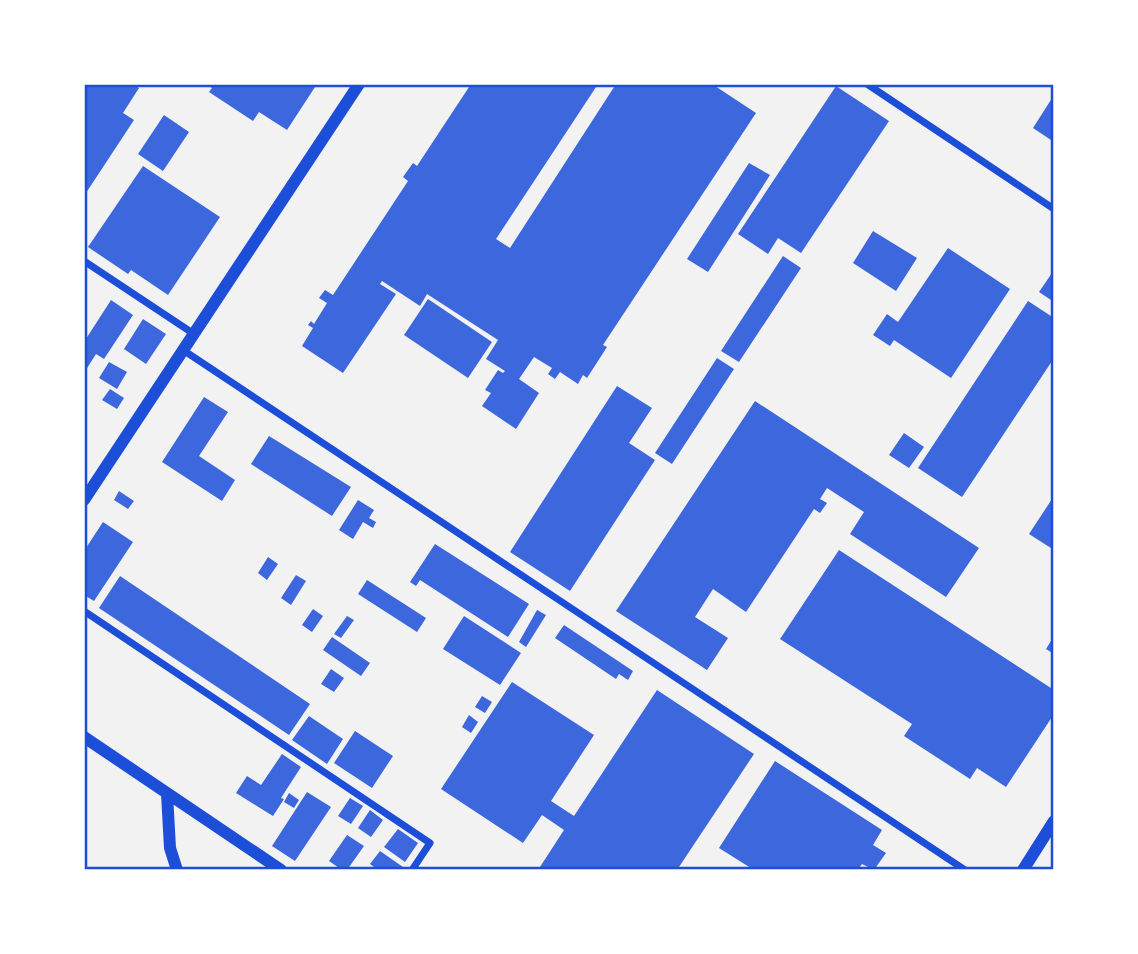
<svg xmlns="http://www.w3.org/2000/svg" width="1138" height="954" font-family="'Sofia Sans Condensed',sans-serif">
<style>
.building{fill:#3d67dc}
.lines{fill:none;stroke-linecap:round;stroke-linejoin:round}
.minor{stroke:#1d4ed8;stroke-width:7}
.tertiary{stroke:#1d4ed8;stroke-width:12}
.neatline{fill:none;stroke:#1d4ed8;stroke-width:2.5}
</style>
<rect width="100%" height="100%" fill="#f2f2f2"/>
<path class="building" d="M 84,84 L 132,84 L 139,88 L 123,113 L 134,120 L 84,196 Z
M 205,84 L 311,84 L 315,87 L 287,130 L 259,112 L 253,121 L 209,92 L 212,88 Z
M 471,84 L 598,84 L 496,239 L 510,248 L 616,84 L 712,84 L 756,113 L 603,345 L 607,347 L 587,378 L 583,375 L 578,384 L 560,372 L 555,379 L 548,374 L 552,368 L 534,357 L 519,379 L 539,393 L 516,429 L 482,406 L 491,393 L 485,390 L 498,370 L 503,373 L 505,371 L 486,359 L 498,340 L 427,294 L 420,306 L 382,281 L 380,284 L 396,294 L 343,373 L 302,346 L 313,328 L 308,325 L 311,321 L 314,324 L 327,303 L 319,298 L 325,290 L 333,295 L 408,181 L 403,177 L 413,163 L 417,166 Z
M 836,86 L 889,121 L 801,253 L 778,238 L 768,254 L 738,234 Z
M 1054,95 L 1054,142 L 1033,128 Z
M 164,115 L 189,132 L 163,171 L 138,154 Z
M 749,163 L 770,175 L 708,272 L 687,259 Z
M 143,166 L 220,217 L 168,295 L 131,270 L 128,274 L 88,247 Z
M 873,231 L 917,258 L 896,291 L 853,263 Z
M 948,248 L 1010,289 L 951,378 L 894,340 L 890,346 L 873,335 L 887,314 L 898,322 Z
M 783,256 L 801,268 L 739,362 L 721,351 Z
M 1054,270 L 1054,302 L 1039,292 Z
M 428,299 L 492,342 L 468,378 L 404,335 Z
M 111,300 L 133,315 L 104,359 L 96,354 L 84,373 L 84,342 Z
M 1028,301 L 1054,318 L 1054,358 L 962,497 L 918,468 Z
M 143,319 L 166,334 L 146,364 L 124,349 Z
M 717,358 L 734,369 L 672,464 L 655,453 Z
M 109,362 L 127,372 L 117,389 L 99,378 Z
M 617,386 L 652,408 L 629,443 L 655,460 L 570,591 L 510,552 Z
M 110,389 L 124,398 L 117,409 L 102,400 Z
M 204,397 L 228,412 L 199,456 L 235,480 L 222,501 L 162,462 Z
M 755,401 L 979,548 L 946,597 L 850,534 L 864,512 L 827,488 L 820,499 L 827,503 L 820,513 L 814,509 L 746,612 L 713,589 L 695,617 L 728,638 L 707,670 L 616,611 Z
M 904,433 L 924,447 L 909,468 L 889,455 Z
M 269,436 L 351,487 L 332,516 L 251,464 Z
M 119,491 L 134,501 L 128,509 L 114,500 Z
M 1054,496 L 1054,550 L 1029,534 Z
M 358,500 L 374,510 L 369,518 L 376,522 L 373,528 L 363,522 L 353,539 L 339,530 Z
M 103,522 L 133,542 L 94,601 L 84,595 L 84,551 Z
M 435,544 L 529,604 L 508,637 L 420,580 L 416,586 L 410,582 Z
M 839,550 L 1054,690 L 1054,714 L 1006,787 L 977,768 L 970,779 L 904,736 L 912,724 L 780,639 Z
M 268,557 L 278,564 L 267,580 L 258,573 Z
M 296,575 L 306,581 L 291,605 L 281,598 Z
M 120,576 L 310,704 L 289,735 L 99,608 Z
M 367,580 L 426,618 L 417,632 L 358,594 Z
M 313,609 L 323,616 L 312,632 L 302,625 Z
M 537,610 L 546,615 L 526,647 L 519,642 Z
M 347,616 L 354,620 L 341,638 L 334,634 Z
M 464,616 L 521,653 L 500,685 L 443,649 Z
M 564,625 L 633,671 L 628,680 L 619,674 L 616,679 L 555,638 Z
M 1054,636 L 1054,654 L 1046,649 Z
M 332,637 L 370,663 L 361,676 L 323,650 Z
M 331,669 L 344,678 L 334,692 L 321,684 Z
M 512,682 L 594,735 L 551,801 L 574,816 L 657,690 L 754,754 L 677,870 L 538,870 L 564,830 L 542,815 L 523,843 L 441,789 Z
M 482,696 L 492,702 L 485,713 L 475,707 Z
M 469,715 L 478,722 L 471,733 L 462,727 Z
M 309,716 L 343,739 L 327,764 L 292,740 Z
M 355,731 L 393,756 L 372,788 L 334,763 Z
M 282,754 L 301,767 L 281,798 L 284,799 L 273,816 L 236,793 L 247,776 L 261,785 Z
M 775,761 L 882,830 L 873,845 L 886,853 L 874,870 L 862,864 L 858,870 L 754,870 L 719,848 Z
M 307,792 L 331,807 L 295,861 L 272,846 Z
M 289,793 L 299,800 L 294,808 L 284,802 Z
M 350,798 L 363,806 L 351,824 L 338,816 Z
M 370,810 L 383,820 L 371,837 L 358,828 Z
M 398,829 L 418,843 L 405,862 L 384,847 Z
M 347,835 L 364,846 L 347,870 L 342,870 L 329,861 Z
M 380,851 L 403,867 L 402,870 L 378,870 L 370,864 Z"/>
<g class="lines">
<path class="minor" d="M 867,84 L 1054,209
M 84,261 L 194,334
M 183,350 L 965,870
M 84,611 L 430,843 L 412,870"/>
<path class="tertiary" d="M 84,500 L 359,84
M 84,737 L 281,870
M 167,794 L 170,848 L 177,870
M 1023,870 L 1054,821"/>
</g>
<rect width="1138" height="954" fill="none" stroke="#ffffff" stroke-width="172"/>
<rect x="86" y="86" width="966" height="782" class="neatline"/>
</svg>
